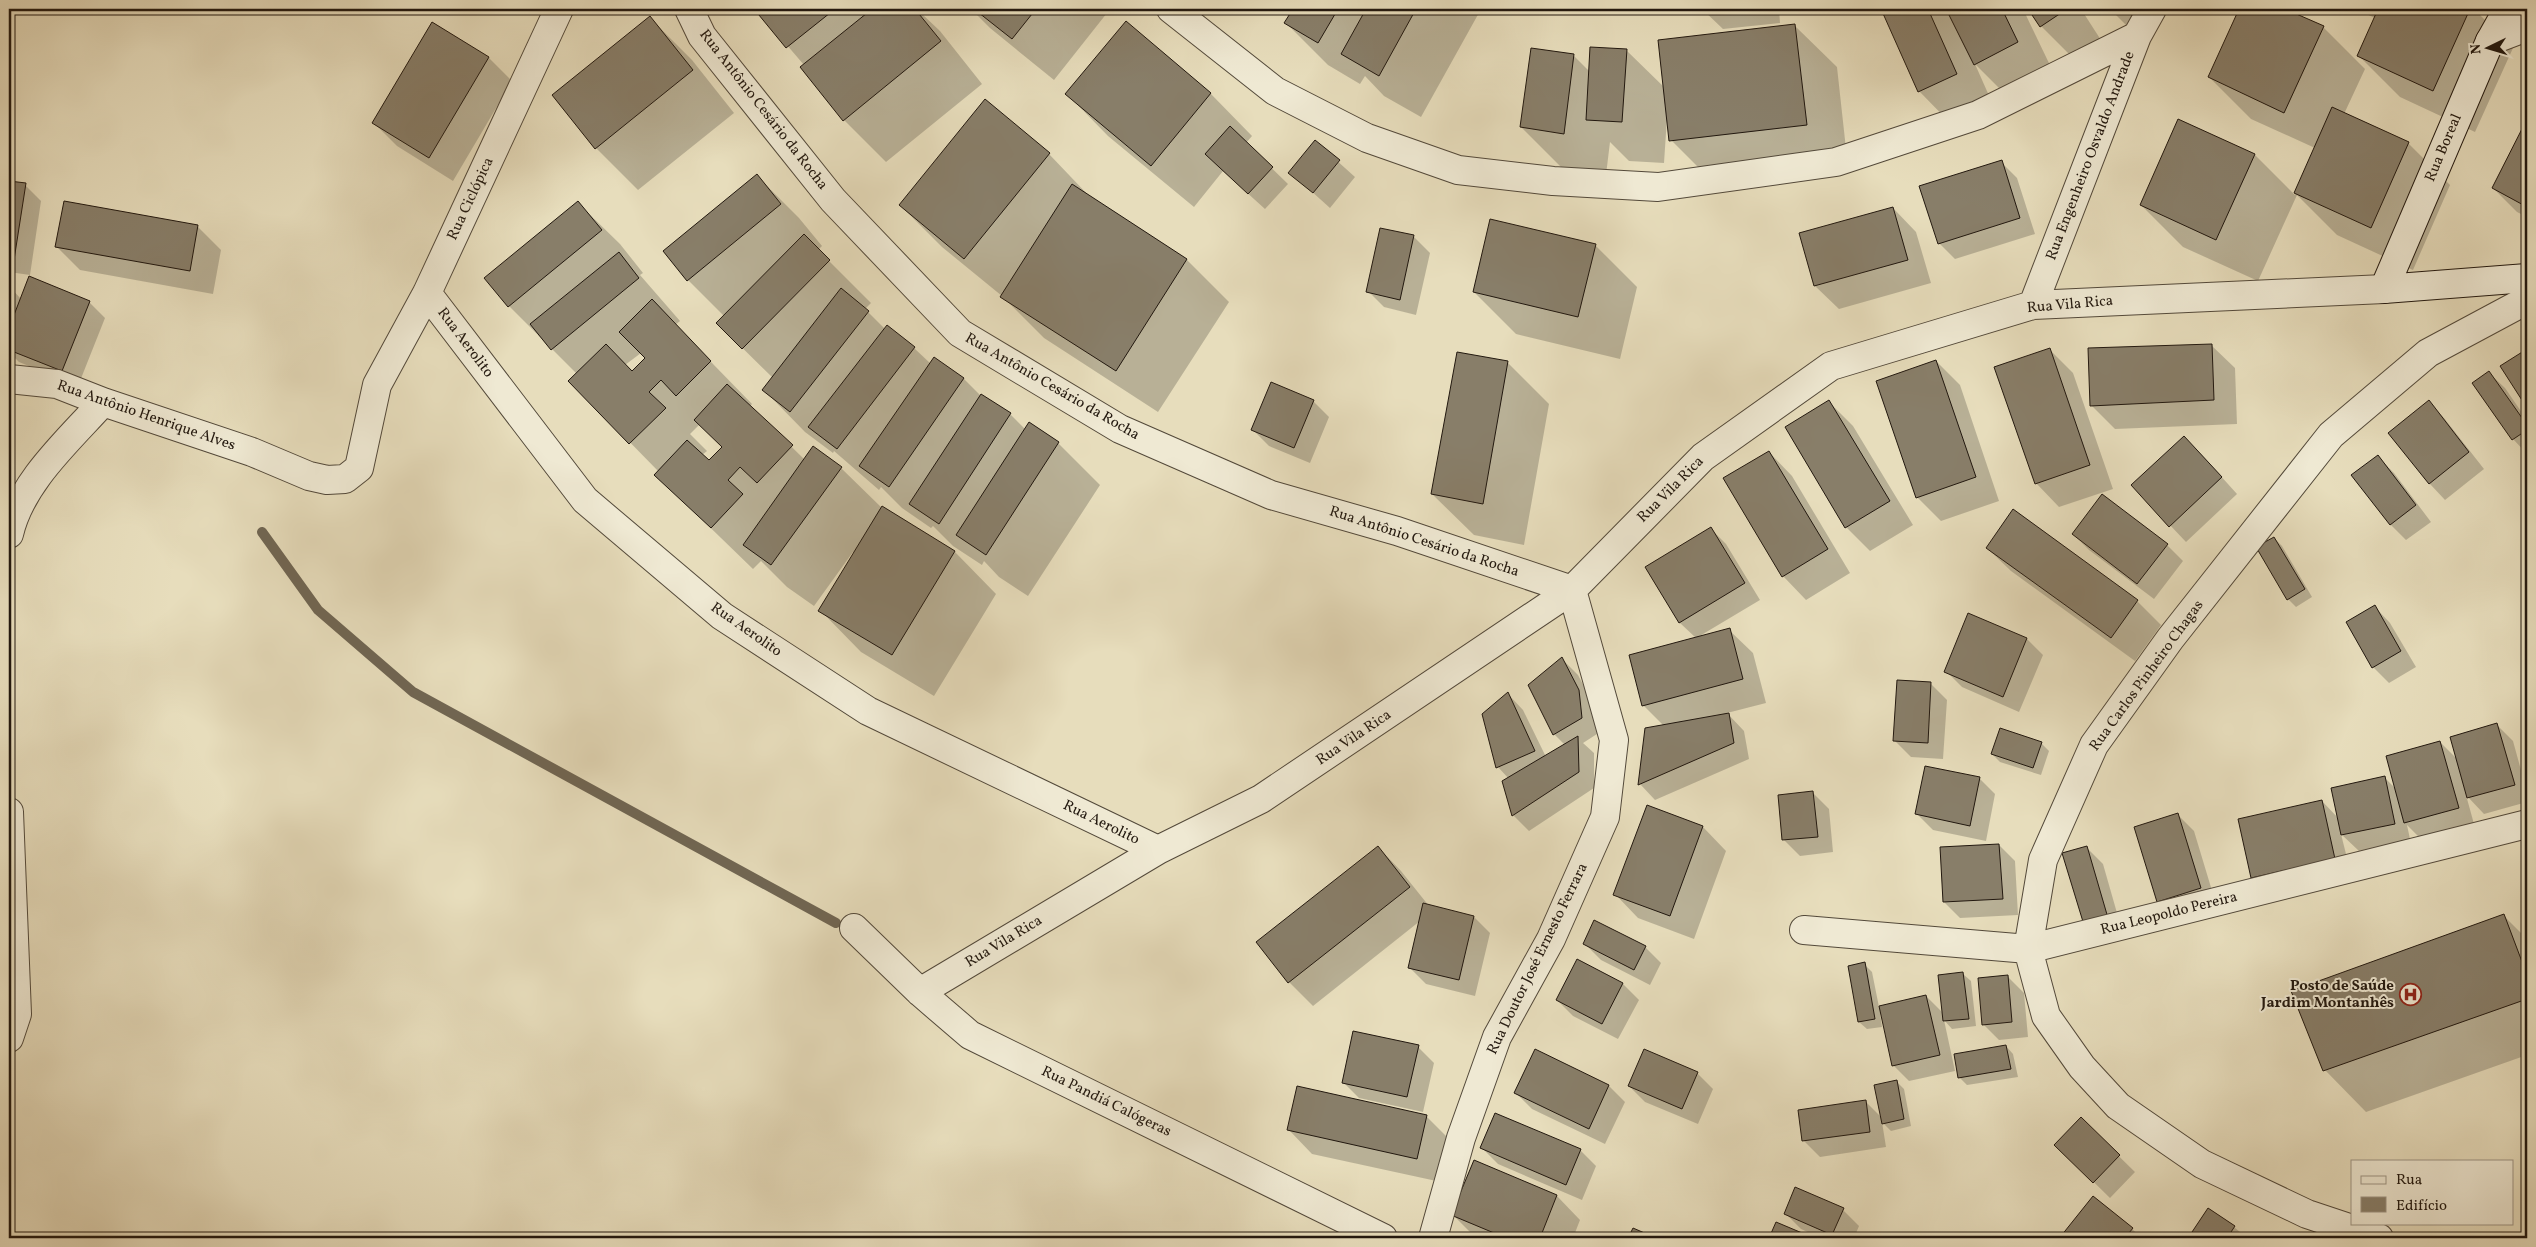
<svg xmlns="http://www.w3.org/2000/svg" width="2536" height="1247" font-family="Vollkorn,serif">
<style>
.shadow{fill:#0003;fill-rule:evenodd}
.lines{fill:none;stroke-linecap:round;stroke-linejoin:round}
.stream{stroke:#706653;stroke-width:10}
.building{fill:#887e69;stroke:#22180f}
.street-casing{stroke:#53493a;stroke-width:30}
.secondary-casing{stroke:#22180f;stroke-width:30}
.street{stroke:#efe9d3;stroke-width:28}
.secondary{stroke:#efe9d3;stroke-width:28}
.labels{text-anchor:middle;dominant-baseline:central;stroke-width:4;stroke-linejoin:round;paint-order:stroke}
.street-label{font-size:15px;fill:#22180f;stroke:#efe9d3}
.poi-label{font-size:15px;font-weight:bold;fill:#22180f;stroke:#efe9d3;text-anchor:end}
</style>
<rect width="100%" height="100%" fill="#e7ddbc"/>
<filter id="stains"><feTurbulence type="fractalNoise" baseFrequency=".004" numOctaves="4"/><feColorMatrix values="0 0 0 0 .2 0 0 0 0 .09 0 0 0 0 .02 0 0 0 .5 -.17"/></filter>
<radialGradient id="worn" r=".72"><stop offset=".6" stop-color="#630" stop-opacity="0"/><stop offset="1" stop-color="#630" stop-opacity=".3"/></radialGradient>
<path class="shadow" d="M 756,9 L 922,9 L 925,12 L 922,14 L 940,31 L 982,84 L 886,162 L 844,120 L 804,65 Z
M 971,9 L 1103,9 L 1107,13 L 1054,80 L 990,28 Z
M 1294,9 L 1478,9 L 1480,11 L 1421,117 L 1384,96 L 1365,76 L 1360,84 L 1328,65 L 1286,23 Z
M 1702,9 L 1779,9 L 1780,23 L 1723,29 Z
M 1882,9 L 2023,9 L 2059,84 L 2017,106 L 1975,64 L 1998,116 L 1960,133 L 1919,91 Z
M 2030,9 L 2081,9 L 2108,51 L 2083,68 L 2041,26 Z
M 2110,9 L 2172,9 L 2136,35 Z
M 2240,9 L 2282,9 L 2323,27 L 2365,69 L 2344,114 L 2408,143 L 2450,185 L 2413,270 L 2337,235 L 2297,195 L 2258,281 L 2183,247 L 2141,205 L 2255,155 L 2295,195 L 2315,148 L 2251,119 L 2209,77 Z
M 2355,9 L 2474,9 L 2513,48 L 2475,132 L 2400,97 L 2358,55 L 2375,18 Z
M 650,18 L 692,60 L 734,113 L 638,190 L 596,148 Z
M 1126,23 L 1211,94 L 1252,136 L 1246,143 L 1288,184 L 1265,209 L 1223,171 L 1194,207 L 1108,136 L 1067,94 Z
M 433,24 L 489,58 L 512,81 L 453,181 L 397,146 L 373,122 Z
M 1795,26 L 1837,67 L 1848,167 L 1713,182 L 1671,140 L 1667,118 L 1664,163 L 1629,161 L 1610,142 L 1606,175 L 1563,169 L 1521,127 L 1532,50 L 1574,56 L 1590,72 L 1626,50 L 1665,88 Z
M 2527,122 L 2527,217 L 2517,212 L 2493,188 Z
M 1315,141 L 1355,177 L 1330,208 L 1290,172 Z
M 1049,154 L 1090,197 L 1187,260 L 1229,302 L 1158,412 L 1044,338 L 1002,296 L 942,247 L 900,205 Z
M 2001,162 L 2017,178 L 2035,234 L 1955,259 L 1939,243 Z
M 757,176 L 799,218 L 822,246 L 818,250 L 871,303 L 865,309 L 885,329 L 887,327 L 914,348 L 931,364 L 934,359 L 964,379 L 981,396 L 1010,414 L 1025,429 L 1058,443 L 1100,485 L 1028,596 L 999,577 L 984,561 L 982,565 L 953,546 L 933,526 L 931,528 L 902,508 L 881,487 L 879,490 L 834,451 L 833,453 L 805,432 L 764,390 L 773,378 L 717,323 L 724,316 L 688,280 Z
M 9,182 L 25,185 L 41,201 L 30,275 L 9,272 Z
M 578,203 L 620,244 L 643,273 L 640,275 L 680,321 L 675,325 L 752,404 L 750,406 L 805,460 L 841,468 L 882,508 L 955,552 L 996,594 L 934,696 L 861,652 L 820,610 L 854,553 L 853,552 L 814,606 L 787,587 L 761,561 L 753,569 L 656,475 L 659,472 L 570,381 L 577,374 L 509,306 L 486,278 ZM 641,353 L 646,358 L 632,372 L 625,365 ZM 700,424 L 723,447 L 709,462 L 702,455 L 707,451 L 690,434 Z
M 1893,208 L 1916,232 L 1931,283 L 1839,309 L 1815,286 L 1800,234 Z
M 198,227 L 221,250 L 213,294 L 80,270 L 57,247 Z
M 1414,237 L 1430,253 L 1416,315 L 1384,307 L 1368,291 Z
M 1595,245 L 1637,287 L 1620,359 L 1516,334 L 1474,292 Z
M 9,286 L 21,299 L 89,302 L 105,318 L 78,386 L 19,362 L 14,357 L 9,374 Z
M 2211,345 L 2235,368 L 2237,424 L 2115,429 L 2091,405 Z
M 2049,349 L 2073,373 L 2113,489 L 2059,507 L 2036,483 Z
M 2527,351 L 2527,406 L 2502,367 Z
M 1936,361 L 1960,385 L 1999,501 L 1941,521 L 1917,497 Z
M 1507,362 L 1549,404 L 1524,545 L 1474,535 L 1432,494 Z
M 2489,373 L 2505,388 L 2527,420 L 2527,454 L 2513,439 Z
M 1313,401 L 1329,417 L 1310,463 L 1269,446 L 1253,430 Z
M 1829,402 L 1853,426 L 1913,525 L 1870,551 L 1846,527 Z
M 2429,402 L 2444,418 L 2484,469 L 2445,500 L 2430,484 L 2390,433 Z
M 1769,452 L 1792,476 L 1850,573 L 1806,600 L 1783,576 Z
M 2200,453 L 2237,494 L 2186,542 L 2133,486 Z
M 2378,457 L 2394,473 L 2431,522 L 2406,540 L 2391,525 L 2353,476 Z
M 1710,528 L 1726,544 L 1760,600 L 1698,637 L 1729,630 L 1753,653 L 1766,703 L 1727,713 L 1744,731 L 1749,759 L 1655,800 L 1640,784 L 1646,729 L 1664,726 L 1643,705 L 1696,638 L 1680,623 L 1646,567 Z
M 2073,534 L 2167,545 L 2183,561 L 2154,599 L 2089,550 Z
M 2274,538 L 2282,546 L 2312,597 L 2296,607 L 2288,599 Z
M 1987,548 L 2137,601 L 2161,625 L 2135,661 L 2011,571 Z
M 2375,607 L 2390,623 L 2416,667 L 2389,683 L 2373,667 Z
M 1968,615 L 2027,639 L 2043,655 L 2019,712 L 1962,687 L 1946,671 Z
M 1562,659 L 1578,675 L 1595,707 L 1597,734 L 1583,743 L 1594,753 L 1594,788 L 1529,831 L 1513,815 L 1503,782 L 1509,779 L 1498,767 L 1508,694 L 1523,710 L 1546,757 L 1565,745 L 1554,734 Z
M 1931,684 L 1947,700 L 1943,759 L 1911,757 L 1895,741 Z
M 2497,725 L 2513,741 L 2527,792 L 2527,802 L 2484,814 L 2466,795 L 2474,824 L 2421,839 L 2407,825 L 2410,839 L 2359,851 L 2341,834 L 2351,874 L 2268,893 L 2252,877 L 2322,801 L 2339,819 L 2384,777 L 2396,789 L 2440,742 L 2458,760 Z
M 2041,743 L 2049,751 L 2041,775 L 2000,762 L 1992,754 Z
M 1979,778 L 1995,794 L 1986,841 L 1933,830 L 1917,814 Z
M 1813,793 L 1829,809 L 1833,852 L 1800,856 L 1784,840 Z
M 1648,807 L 1703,827 L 1726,851 L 1694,939 L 1638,918 L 1615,894 Z
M 2178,815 L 2194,831 L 2216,904 L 2174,917 L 2158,901 Z
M 1999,845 L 2015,861 L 2018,915 L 1960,918 L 1944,902 Z
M 1378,847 L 1401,871 L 1429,906 L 1474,917 L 1490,933 L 1475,996 L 1426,984 L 1410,968 L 1420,921 L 1313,1006 L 1289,982 Z
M 2087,848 L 2103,864 L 2123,934 L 2101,941 Z
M 2504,916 L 2527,939 L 2527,1055 L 2366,1112 L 2325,1070 Z
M 1585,944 L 1645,947 L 1661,963 L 1650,985 L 1601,960 Z
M 1578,961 L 1623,984 L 1639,1000 L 1618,1039 L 1573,1016 L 1557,1000 Z
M 1864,964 L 1872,972 L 1879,1007 L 1926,996 L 1944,1014 L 1963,974 L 1971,981 L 1976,1026 L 1952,1029 L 1944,1020 L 1955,1071 L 1909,1081 L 1893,1065 L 1882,1013 L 1880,1013 L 1882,1027 L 1867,1029 L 1859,1022 Z
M 2008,977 L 2024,993 L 2028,1037 L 1999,1040 L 1983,1024 Z
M 2006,1046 L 2013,1054 L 2018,1077 L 1967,1085 L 1960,1078 Z
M 1418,1047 L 1434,1063 L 1423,1112 L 1359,1098 L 1343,1082 Z
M 1536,1051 L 1609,1086 L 1625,1102 L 1605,1144 L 1532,1109 L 1516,1093 Z
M 1697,1073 L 1713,1089 L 1698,1124 L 1645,1102 L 1629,1086 Z
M 1897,1082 L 1904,1089 L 1911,1126 L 1891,1131 L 1882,1122 L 1886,1147 L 1820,1157 L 1804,1141 L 1799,1111 L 1866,1102 L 1882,1118 Z
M 1426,1116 L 1450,1140 L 1441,1182 L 1312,1154 L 1289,1130 Z
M 2081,1119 L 2135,1172 L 2110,1198 L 2056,1145 Z
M 1482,1148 L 1580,1150 L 1596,1166 L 1582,1200 L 1498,1164 Z
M 1475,1161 L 1557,1196 L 1580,1220 L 1573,1238 L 1476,1238 L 1453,1215 Z
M 2209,1209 L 2234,1227 L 2247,1238 L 2189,1238 Z
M 1843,1210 L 1859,1226 L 1854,1238 L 1821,1238 L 1801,1229 L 1785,1213 Z
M 2132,1229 L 2142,1238 L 2065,1238 L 2062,1236 Z"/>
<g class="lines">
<path class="stream" d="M 262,532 L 318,610 L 413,692 L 836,923"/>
</g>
<path class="building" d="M 754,9 L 835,9 L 786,48 Z
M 872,9 L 915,9 L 941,41 L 843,121 L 800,67 Z
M 974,9 L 1036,9 L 1012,39 Z
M 1293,9 L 1338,9 L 1318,43 L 1284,23 Z
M 1366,9 L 1416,9 L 1379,76 L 1341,54 Z
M 1881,9 L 1928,9 L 1957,74 L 1918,92 Z
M 1946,9 L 2002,9 L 2018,42 L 1974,65 Z
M 2028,9 L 2067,9 L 2040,27 Z
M 2239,9 L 2285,9 L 2324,26 L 2284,113 L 2208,77 Z
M 2378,9 L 2470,9 L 2433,91 L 2357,56 Z
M 650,16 L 693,70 L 595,149 L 552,95 Z
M 1126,21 L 1211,93 L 1151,166 L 1065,94 Z
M 432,22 L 489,57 L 429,158 L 372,123 Z
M 1795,24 L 1807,125 L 1669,141 L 1658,40 Z
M 1590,47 L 1627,49 L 1622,122 L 1586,120 Z
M 1531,48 L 1574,54 L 1564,134 L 1520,127 Z
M 985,99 L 1050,153 L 964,259 L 899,205 Z
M 2332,107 L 2409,142 L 2371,228 L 2294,193 Z
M 2178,119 L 2255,154 L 2216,240 L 2140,205 Z
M 2527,119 L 2527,207 L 2492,188 Z
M 1230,126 L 1273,167 L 1248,194 L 1205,154 Z
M 1315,140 L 1340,160 L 1313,193 L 1288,173 Z
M 2002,160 L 2020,218 L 1938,244 L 1919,186 Z
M 757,174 L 781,204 L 687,281 L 663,251 Z
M 9,181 L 26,183 L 14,260 L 9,259 Z
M 1072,184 L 1187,259 L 1116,371 L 1000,297 Z
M 64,201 L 198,225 L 190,271 L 55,247 Z
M 578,201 L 602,230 L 508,307 L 484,278 Z
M 1893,207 L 1908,260 L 1814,286 L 1799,233 Z
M 1490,219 L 1596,244 L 1578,317 L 1473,292 Z
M 1380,228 L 1414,235 L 1400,300 L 1366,292 Z
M 804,234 L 830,260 L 742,349 L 716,323 Z
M 619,252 L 639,278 L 551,350 L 530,324 Z
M 29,276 L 90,301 L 62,371 L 9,350 L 9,328 Z
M 841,288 L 869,311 L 790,412 L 762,390 Z
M 652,299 L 711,361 L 676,396 L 661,380 L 649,392 L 666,408 L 629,444 L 568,381 L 606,344 L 632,371 L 645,358 L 619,332 Z
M 887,325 L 915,347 L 837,449 L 808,427 Z
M 2212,344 L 2214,400 L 2090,406 L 2088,348 Z
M 2050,348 L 2090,465 L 2035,484 L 1994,367 Z
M 2527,349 L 2527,408 L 2500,366 Z
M 1457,352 L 1508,361 L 1483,504 L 1431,494 Z
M 934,357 L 964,378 L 889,487 L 859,466 Z
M 1936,360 L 1976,477 L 1916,498 L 1876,381 Z
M 2489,371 L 2527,425 L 2527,430 L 2512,440 L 2472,383 Z
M 1271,382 L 1314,400 L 1294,448 L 1251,430 Z
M 727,384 L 793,445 L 757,483 L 740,467 L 728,480 L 743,494 L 711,528 L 654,475 L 687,440 L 709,460 L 722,447 L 694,420 Z
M 981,394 L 1011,413 L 939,524 L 909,504 Z
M 1829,400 L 1890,501 L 1845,528 L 1785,427 Z
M 2429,400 L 2469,452 L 2429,484 L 2388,433 Z
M 1029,422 L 1059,442 L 986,555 L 956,535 Z
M 2184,436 L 2222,477 L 2169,527 L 2131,485 Z
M 813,446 L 842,467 L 771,565 L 743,545 Z
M 1769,451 L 1828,549 L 1782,577 L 1723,478 Z
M 2378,455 L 2416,505 L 2390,525 L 2351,475 Z
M 2102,494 L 2168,544 L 2137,584 L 2072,534 Z
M 882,506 L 955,551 L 892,655 L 818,611 Z
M 2013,509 L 2138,600 L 2111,638 L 1986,548 Z
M 1711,527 L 1745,583 L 1679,623 L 1645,567 Z
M 2274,537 L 2305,589 L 2287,600 L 2256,547 Z
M 2375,605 L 2401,651 L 2372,668 L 2346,622 Z
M 1968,613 L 2027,638 L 2003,697 L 1944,672 Z
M 1730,628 L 1743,679 L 1642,706 L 1629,655 Z
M 1562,657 L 1579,690 L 1582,718 L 1553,735 L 1528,685 Z
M 1897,680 L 1931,682 L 1928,743 L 1893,741 Z
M 1508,692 L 1535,751 L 1496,768 L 1482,714 Z
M 1729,713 L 1734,743 L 1638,785 L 1645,728 Z
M 2497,723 L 2515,785 L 2467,798 L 2450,737 Z
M 2000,728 L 2042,742 L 2033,768 L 1991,754 Z
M 1578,736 L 1579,772 L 1512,816 L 1502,781 Z
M 2440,741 L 2459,808 L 2404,823 L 2386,756 Z
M 1925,766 L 1980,777 L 1970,826 L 1915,814 Z
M 2385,776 L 2395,824 L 2341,835 L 2331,788 Z
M 1813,791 L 1818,837 L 1782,840 L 1778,795 Z
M 2322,800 L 2335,859 L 2251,878 L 2238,819 Z
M 1647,805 L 1703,826 L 1670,916 L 1613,895 Z
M 2178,813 L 2201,888 L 2157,902 L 2134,827 Z
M 1999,844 L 2003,899 L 1943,902 L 1940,847 Z
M 1378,846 L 1410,887 L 1288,983 L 1256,942 Z
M 2087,846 L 2108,918 L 2084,925 L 2062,853 Z
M 1423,903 L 1474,916 L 1459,980 L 1408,968 Z
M 2504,914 L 2527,975 L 2527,999 L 2323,1071 L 2291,991 Z
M 1594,920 L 1646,946 L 1634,970 L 1583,944 Z
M 1577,959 L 1623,983 L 1602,1024 L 1556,1000 Z
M 1865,962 L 1875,1019 L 1858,1022 L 1848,966 Z
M 1963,972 L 1969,1019 L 1943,1021 L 1938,975 Z
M 2008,975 L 2012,1022 L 1982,1025 L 1978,978 Z
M 1926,995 L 1940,1055 L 1892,1066 L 1879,1006 Z
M 1353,1031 L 1419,1045 L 1407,1097 L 1342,1083 Z
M 2006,1045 L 2011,1069 L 1958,1078 L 1954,1054 Z
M 1535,1049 L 1609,1085 L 1589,1129 L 1514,1093 Z
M 1644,1049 L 1698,1072 L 1682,1109 L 1628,1086 Z
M 1897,1080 L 1904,1119 L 1882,1124 L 1874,1085 Z
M 1297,1086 L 1427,1115 L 1417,1159 L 1287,1130 Z
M 1866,1100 L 1870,1132 L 1802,1141 L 1798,1110 Z
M 1495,1113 L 1581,1149 L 1566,1185 L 1480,1148 Z
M 2081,1117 L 2120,1155 L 2093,1183 L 2054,1145 Z
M 1474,1160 L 1557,1195 L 1540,1238 L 1506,1238 L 1451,1215 Z
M 1795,1187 L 1844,1208 L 1832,1235 L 1784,1214 Z
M 2093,1196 L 2133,1228 L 2125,1238 L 2063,1238 L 2061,1236 Z
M 2208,1208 L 2235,1226 L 2227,1238 L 2188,1238 Z
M 1776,1222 L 1814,1238 L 1769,1238 Z
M 1633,1228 L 1656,1238 L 1628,1238 Z"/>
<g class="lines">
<defs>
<path id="street" d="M 689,9 L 702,36 L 833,200 L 960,333 L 1120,429 L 1271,495 L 1397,531 L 1572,590 L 1614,740 L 1605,817 L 1551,939 L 1497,1037 L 1461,1138 L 1433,1238
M 1171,9 L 1275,91 L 1367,138 L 1458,170 L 1553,181 L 1658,187 L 1836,162 L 1978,115 L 2137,36
M 2490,41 L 2527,27
M 427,293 L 585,500 L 722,616 L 868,711 L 1158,850
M 2033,305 L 2137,36 L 2152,9
M 9,379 L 57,384 L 103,402 L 252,452 L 309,476 L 327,480 L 345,479 L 359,468 L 377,385 L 427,293 L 559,9
M 9,534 C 21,482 68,441 103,402
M 9,812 L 17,1014 L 9,1038
M 854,928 L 920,992 L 970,1035 L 1383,1238
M 1804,930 L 2028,949 L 2527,824
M 920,992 L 1158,850 L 1261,799 L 1572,590 L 1703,457 L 1831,366 L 2033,305 L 2384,289
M 2379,1238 L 2307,1214 L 2202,1164 L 2118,1106 L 2082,1067 L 2046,1016 L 2028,949 L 2043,860 L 2094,745 L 2170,639 L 2331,435 L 2428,353 L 2527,300"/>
<path id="secondary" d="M 2508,9 L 2490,41 L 2384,289 L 2527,278"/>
</defs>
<use href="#street" class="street-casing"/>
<use href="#secondary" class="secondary-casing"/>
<use href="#street" class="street"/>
<use href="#secondary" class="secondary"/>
</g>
<defs>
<symbol id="hospital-ring" viewBox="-11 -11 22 22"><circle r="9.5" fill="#efe9d3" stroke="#8f2418" stroke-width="1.5"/><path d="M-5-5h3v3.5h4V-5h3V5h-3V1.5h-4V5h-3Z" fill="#8f2418"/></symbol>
</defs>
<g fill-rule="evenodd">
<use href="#hospital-ring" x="2398" y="982" width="25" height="25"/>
</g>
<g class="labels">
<g class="street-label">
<text transform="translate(763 110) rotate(52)">Rua Antônio Cesário da Rocha</text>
<text transform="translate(2444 148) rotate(-67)">Rua Boreal</text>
<text transform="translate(2091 156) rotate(-69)">Rua Engenheiro Osvaldo Andrade</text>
<text transform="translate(471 199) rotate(-65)">Rua Ciclópica</text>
<text transform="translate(2070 305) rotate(-5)">Rua Vila Rica</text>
<text transform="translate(465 343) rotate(53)">Rua Aerolito</text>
<text transform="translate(1052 387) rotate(30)">Rua Antônio Cesário da Rocha</text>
<text transform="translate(146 416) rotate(19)">Rua Antônio Henrique Alves</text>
<text transform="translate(1671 490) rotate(-45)">Rua Vila Rica</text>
<text transform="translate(1424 542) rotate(18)">Rua Antônio Cesário da Rocha</text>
<text transform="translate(746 630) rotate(35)">Rua Aerolito</text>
<text transform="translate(2147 676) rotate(-54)">Rua Carlos Pinheiro Chagas</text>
<text transform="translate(1354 738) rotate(-34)">Rua Vila Rica</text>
<text transform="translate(1101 823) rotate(26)">Rua Aerolito</text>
<text transform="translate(2169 914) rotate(-14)">Rua Leopoldo Pereira</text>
<text transform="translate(1004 942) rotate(-31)">Rua Vila Rica</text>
<text transform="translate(1538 959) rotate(-64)">Rua Doutor José Ernesto Ferrara</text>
<text transform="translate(1106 1102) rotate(26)">Rua Pandiá Calógeras</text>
</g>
<g class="poi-label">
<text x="2394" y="986">Posto de Saúde<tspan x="2394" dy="17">Jardim Montanhês</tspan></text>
</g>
</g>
<rect width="2536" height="1247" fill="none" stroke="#e7ddbc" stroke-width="30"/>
<rect x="10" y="10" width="2516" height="1227" fill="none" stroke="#22180f" stroke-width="2.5"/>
<rect x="15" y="15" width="2506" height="1217" fill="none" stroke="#22180f"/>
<rect x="2351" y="1160" width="162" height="65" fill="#efe9d3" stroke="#9d9585"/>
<rect x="2361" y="1176" width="25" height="8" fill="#efe9d3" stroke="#9d9585"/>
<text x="2396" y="1184" font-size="15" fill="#22180f">Rua</text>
<rect x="2361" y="1197" width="25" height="15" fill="#887e69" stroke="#9d9585"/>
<text x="2396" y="1210" font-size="15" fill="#22180f">Edifício</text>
<g transform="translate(2488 48) rotate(265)" stroke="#efe9d3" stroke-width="4" paint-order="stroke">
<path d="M0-4L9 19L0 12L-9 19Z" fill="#22180f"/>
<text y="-8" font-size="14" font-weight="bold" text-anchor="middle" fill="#22180f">N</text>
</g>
<rect width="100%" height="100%" filter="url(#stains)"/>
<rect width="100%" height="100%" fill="url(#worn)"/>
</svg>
